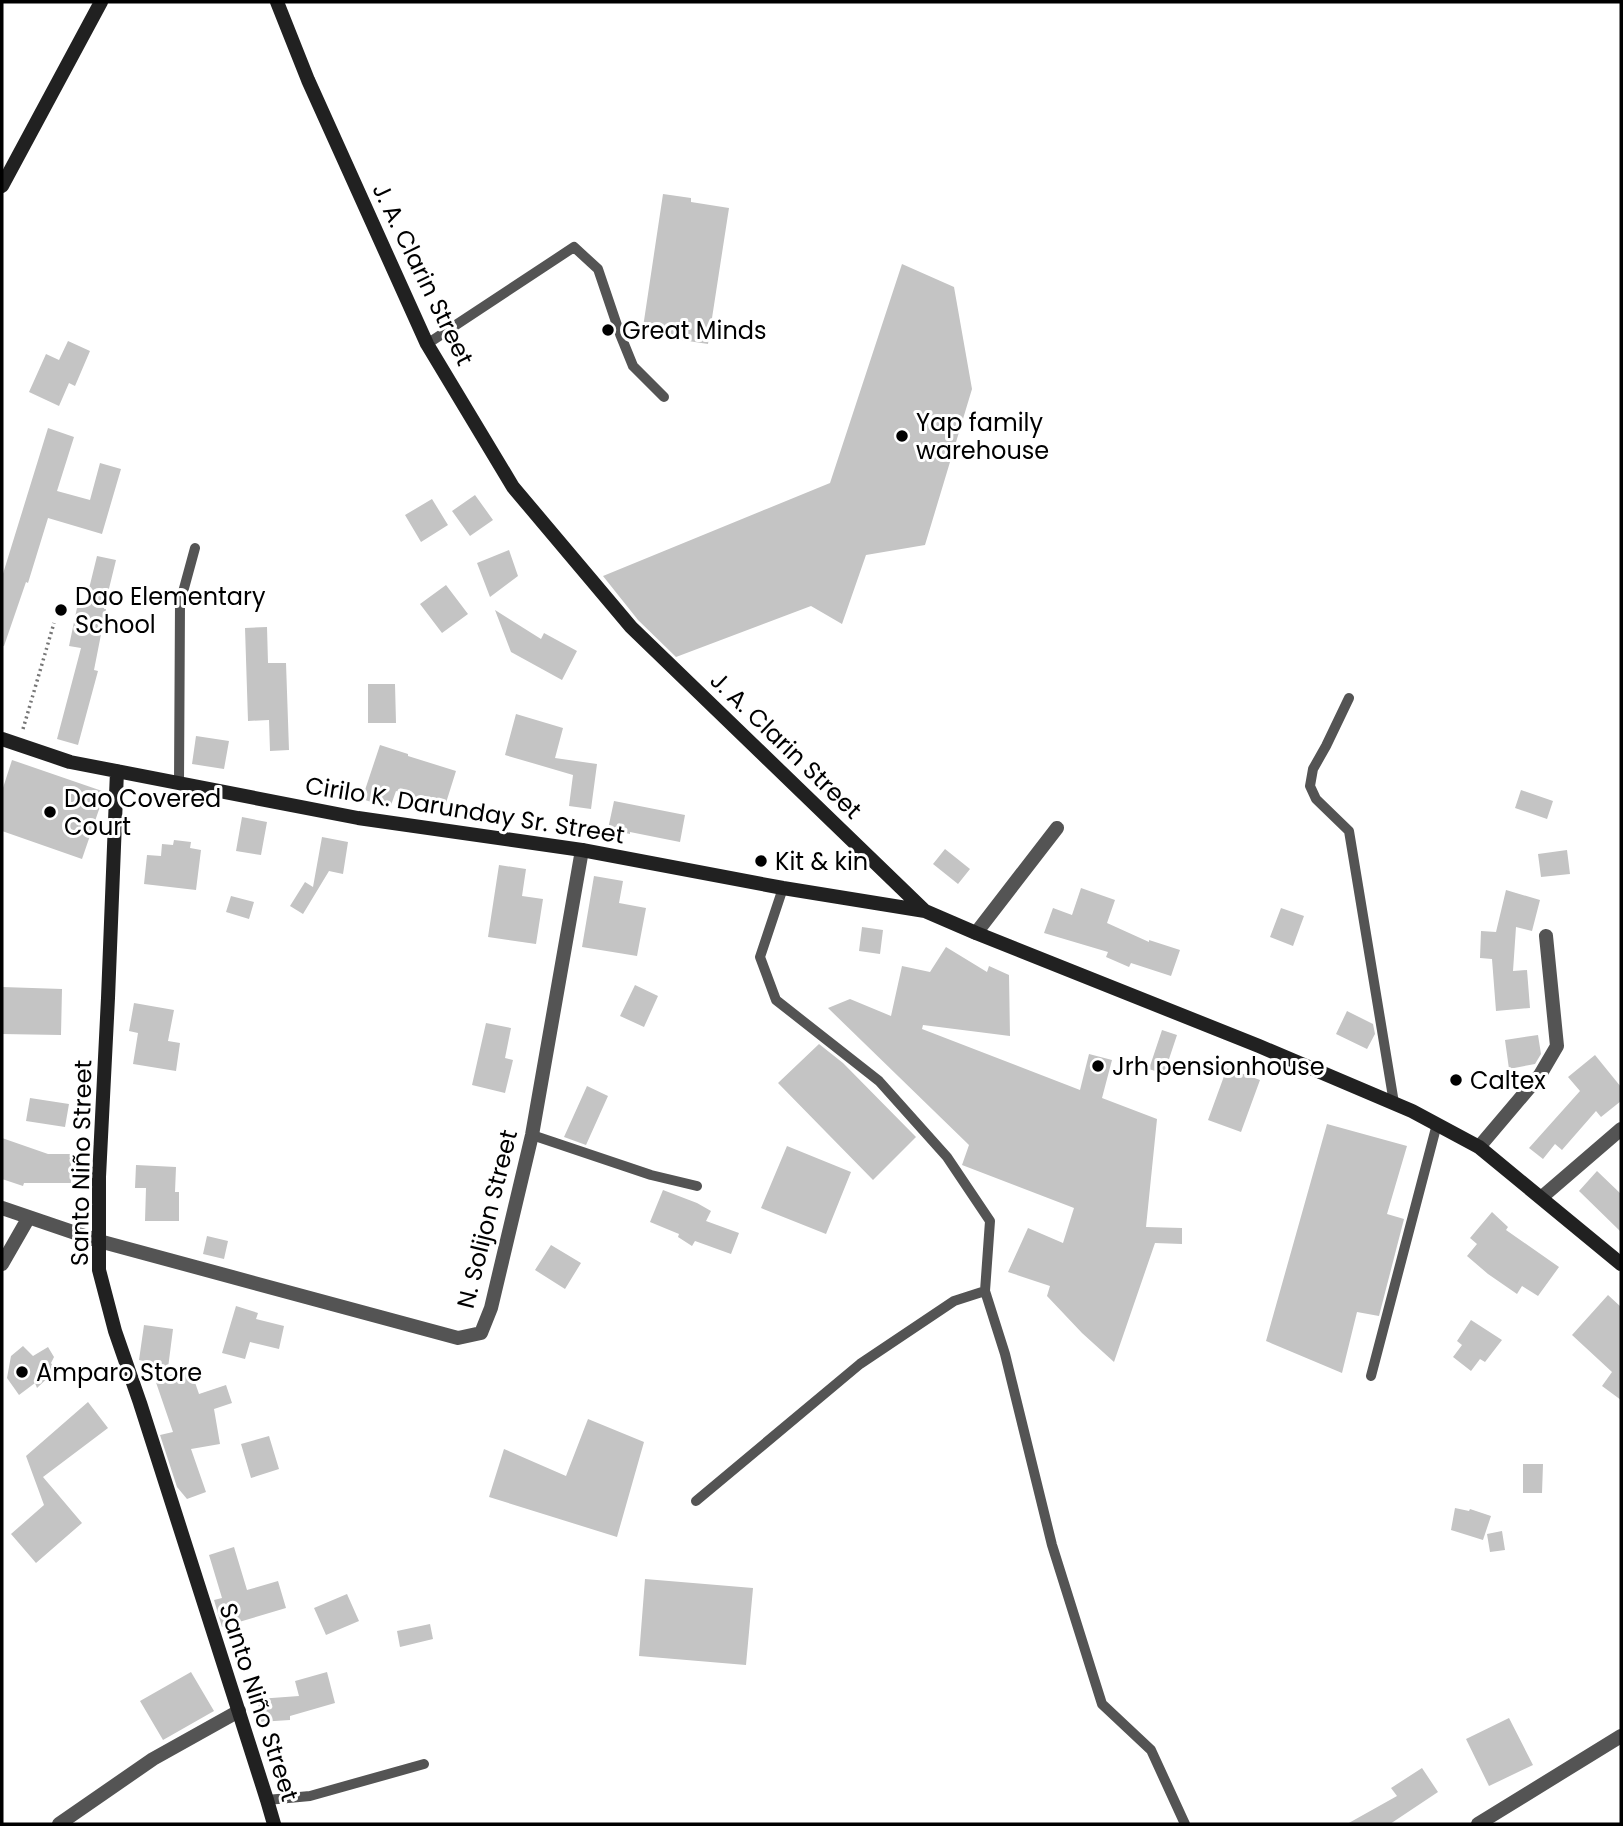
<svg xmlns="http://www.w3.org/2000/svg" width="1623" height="1826" font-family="Poppins,sans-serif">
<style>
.building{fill:#c4c4c4}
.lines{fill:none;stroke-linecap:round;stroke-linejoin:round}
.path{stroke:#767676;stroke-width:3.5;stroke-dasharray:2 3.5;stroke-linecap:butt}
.service{stroke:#545454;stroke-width:10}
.minor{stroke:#545454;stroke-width:14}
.secondary{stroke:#212121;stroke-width:14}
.poi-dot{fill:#000;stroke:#fff;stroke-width:2.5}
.labels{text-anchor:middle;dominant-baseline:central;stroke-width:6;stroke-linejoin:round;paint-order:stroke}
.street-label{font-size:24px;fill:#000;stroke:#fff}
.poi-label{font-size:24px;fill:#000;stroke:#fff;text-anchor:start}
</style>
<rect width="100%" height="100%" fill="#fff"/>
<path class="building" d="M 663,194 L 691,198 L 691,202 L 729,208 L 708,344 L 642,334 Z
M 902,264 L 954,287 L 972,389 L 925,545 L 866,555 L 842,624 L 811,606 L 676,657 L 638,620 L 603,576 L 830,483 Z
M 68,341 L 90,351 L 75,386 L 69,383 L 59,406 L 29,392 L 46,354 L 59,360 Z
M 48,428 L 74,437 L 57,491 L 90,500 L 100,463 L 121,469 L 102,534 L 48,518 L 28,583 L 26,582 L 4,646 L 2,646 L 2,577 Z
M 475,495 L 493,520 L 470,536 L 452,511 Z
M 432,499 L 448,525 L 421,542 L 405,515 Z
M 509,550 L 518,576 L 490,597 L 477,563 Z
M 97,556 L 116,560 L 104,609 L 106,609 L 94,670 L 98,671 L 78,745 L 57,739 L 81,648 L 69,646 L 78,603 L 85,605 Z
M 446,585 L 468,614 L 442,633 L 420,604 Z
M 495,610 L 541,639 L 544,633 L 577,651 L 562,680 L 511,652 Z
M 267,627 L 268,663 L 286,663 L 289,750 L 270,751 L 269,720 L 248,721 L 245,628 Z
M 368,684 L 395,684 L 396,723 L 368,723 Z
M 516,714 L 563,728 L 555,758 L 597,764 L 591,809 L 569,806 L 573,775 L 505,755 Z
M 196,736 L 229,741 L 224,769 L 192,764 Z
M 380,745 L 408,754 L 408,756 L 456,771 L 445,806 L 396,791 L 390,808 L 362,799 Z
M 12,760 L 105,792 L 82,859 L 2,831 L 2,791 Z
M 1521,790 L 1553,801 L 1547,819 L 1515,808 Z
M 614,801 L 685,815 L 680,842 L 630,832 L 630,834 L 608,829 Z
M 242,817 L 267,822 L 261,855 L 236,851 Z
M 322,837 L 348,842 L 343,874 L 329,871 L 303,914 L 290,906 L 305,882 L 313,887 Z
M 174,840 L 191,842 L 190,848 L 201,850 L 196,890 L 144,884 L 147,855 L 161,856 L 162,844 L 173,845 Z
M 945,849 L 970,869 L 958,884 L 933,864 Z
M 1567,850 L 1570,874 L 1541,877 L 1538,854 Z
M 499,865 L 526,869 L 522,896 L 543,899 L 536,944 L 488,937 Z
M 594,876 L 623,881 L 619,903 L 646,908 L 637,956 L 582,947 Z
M 1081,888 L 1115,900 L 1107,923 L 1149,942 L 1149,940 L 1180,950 L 1171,976 L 1131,963 L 1129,967 L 1106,957 L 1108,952 L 1044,933 L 1053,908 L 1072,915 Z
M 1506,890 L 1540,900 L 1532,931 L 1516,927 L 1513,971 L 1527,970 L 1530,1008 L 1496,1011 L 1492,959 L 1480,958 L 1481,931 L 1496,932 Z
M 231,896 L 254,902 L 249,919 L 226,912 Z
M 1281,908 L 1304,916 L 1293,946 L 1270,937 Z
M 862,927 L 883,930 L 880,954 L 859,951 Z
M 946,947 L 987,972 L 989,966 L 1009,975 L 1010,1036 L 923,1025 L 922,1029 L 1080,1090 L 1089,1054 L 1112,1060 L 1102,1098 L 1157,1119 L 1146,1227 L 1182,1228 L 1182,1244 L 1155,1243 L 1114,1362 L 1082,1333 L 1047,1296 L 1050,1286 L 1008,1272 L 1028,1228 L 1063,1243 L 1074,1208 L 962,1165 L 969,1145 L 828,1008 L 850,999 L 891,1016 L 902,966 L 930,972 Z
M 635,985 L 658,996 L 644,1027 L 620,1016 Z
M 2,987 L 62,989 L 61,1035 L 2,1034 Z
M 134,1003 L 174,1010 L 168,1041 L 180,1043 L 176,1071 L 133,1064 L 138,1033 L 129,1031 Z
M 1347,1011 L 1373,1024 L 1375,1034 L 1367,1049 L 1336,1034 Z
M 486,1023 L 511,1028 L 505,1058 L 513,1060 L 505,1093 L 472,1085 Z
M 1162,1030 L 1177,1035 L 1164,1074 L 1149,1069 Z
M 1538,1035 L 1541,1054 L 1535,1064 L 1509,1069 L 1505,1040 Z
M 819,1044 L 843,1063 L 916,1137 L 873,1180 L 778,1083 Z
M 1595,1055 L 1621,1087 L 1621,1101 L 1601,1117 L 1596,1111 L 1562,1150 L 1555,1144 L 1543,1159 L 1529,1148 L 1580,1091 L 1568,1077 Z
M 1227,1068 L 1260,1080 L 1241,1132 L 1208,1120 Z
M 587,1086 L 608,1096 L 586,1145 L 564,1137 Z
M 30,1098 L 69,1104 L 65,1127 L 26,1121 Z
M 1327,1124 L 1407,1146 L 1387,1214 L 1404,1219 L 1379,1316 L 1357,1312 L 1342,1373 L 1266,1341 Z
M 2,1138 L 48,1154 L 71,1154 L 71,1183 L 24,1183 L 23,1186 L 2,1179 Z
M 787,1146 L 851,1172 L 826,1234 L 761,1208 Z
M 136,1165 L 176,1167 L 175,1192 L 179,1192 L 179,1221 L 145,1221 L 146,1188 L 135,1188 Z
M 1597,1171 L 1621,1194 L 1621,1232 L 1579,1191 Z
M 663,1190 L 697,1203 L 711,1211 L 706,1221 L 739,1233 L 731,1254 L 695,1241 L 692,1246 L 678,1237 L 679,1234 L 650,1222 Z
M 1492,1212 L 1508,1227 L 1506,1230 L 1559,1267 L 1538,1296 L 1522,1286 L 1517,1294 L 1488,1274 L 1467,1256 L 1477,1244 L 1470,1238 Z
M 207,1236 L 228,1241 L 224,1259 L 203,1254 Z
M 551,1245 L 581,1263 L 565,1289 L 535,1270 Z
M 1608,1295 L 1621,1307 L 1621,1400 L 1602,1386 L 1612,1372 L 1572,1335 Z
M 236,1306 L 258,1313 L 256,1319 L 284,1326 L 279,1349 L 250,1342 L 245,1359 L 222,1353 Z
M 1471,1320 L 1502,1340 L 1485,1362 L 1480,1359 L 1471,1371 L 1453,1357 L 1462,1345 L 1457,1341 Z
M 144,1325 L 173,1329 L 167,1376 L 190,1368 L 199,1394 L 226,1385 L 232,1403 L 214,1409 L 220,1444 L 191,1449 L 206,1492 L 187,1499 L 177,1487 L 160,1435 L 173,1432 L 149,1362 L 139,1360 Z
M 23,1346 L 33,1356 L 48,1347 L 54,1357 L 51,1363 L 56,1370 L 37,1388 L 35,1383 L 19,1395 L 7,1378 L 11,1356 Z
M 88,1402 L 108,1428 L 43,1477 L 82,1523 L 36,1563 L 11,1534 L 44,1505 L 26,1456 Z
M 588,1419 L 644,1442 L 617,1537 L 489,1497 L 504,1449 L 566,1476 Z
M 269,1436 L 279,1469 L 251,1478 L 241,1444 Z
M 1523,1464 L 1543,1464 L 1542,1493 L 1523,1493 Z
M 1455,1508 L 1469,1511 L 1470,1509 L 1491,1516 L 1483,1540 L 1451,1530 Z
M 1502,1531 L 1505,1550 L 1490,1552 L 1487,1534 Z
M 234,1547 L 247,1590 L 278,1581 L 286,1608 L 222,1627 L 214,1600 L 222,1598 L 209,1555 Z
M 645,1579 L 753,1588 L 746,1665 L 639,1656 Z
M 347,1594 L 359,1621 L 326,1635 L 314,1608 Z
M 430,1624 L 433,1639 L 400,1647 L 397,1631 Z
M 191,1672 L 214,1711 L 163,1740 L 140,1701 Z
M 327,1672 L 335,1703 L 290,1716 L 290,1720 L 259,1722 L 258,1699 L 299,1696 L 295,1681 Z
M 1509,1718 L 1533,1765 L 1489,1786 L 1466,1739 Z
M 1422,1768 L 1438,1792 L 1390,1824 L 1347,1824 L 1397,1796 L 1391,1788 Z"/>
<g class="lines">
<path class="path" d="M 23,729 L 54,623"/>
<path class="service" d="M 427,344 L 574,247 L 598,269 L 620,334 L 633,366 L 664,397
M 1349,698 L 1326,746 L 1313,769 L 1310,786 L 1316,799 L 1349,831 L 1394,1103
M 179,783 L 180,603 L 195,548
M 783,888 L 760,957 L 776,1000 L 879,1081 L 947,1157 L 990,1221 L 985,1291 L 1005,1354 L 1052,1545 L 1102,1704 L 1151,1750 L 1185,1824
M 532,1135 L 651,1175 L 697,1186
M 1371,1376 L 1437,1124
M 696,1501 L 860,1364 L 954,1301 L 985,1291
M 267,1800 L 310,1796 L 424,1764"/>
<path class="minor" d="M 976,933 L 1057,828
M 1479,1147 L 1540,1075 L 1557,1046 L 1546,936
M 1542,1197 L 1621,1129
M 2,1208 L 99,1241 L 458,1338 L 481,1333 L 491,1308 L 532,1135 L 582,850
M 2,1264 L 29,1217
M 59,1824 L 153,1759 L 239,1711
M 1478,1824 L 1621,1736"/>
<path class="secondary" d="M 277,2 L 308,80 L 427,344 L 513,487 L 631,627 L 925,911 L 976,933 L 1259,1046 L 1412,1111 L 1479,1147 L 1621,1264
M 2,186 L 101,2
M 2,739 L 70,762 L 358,818 L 582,850 L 783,888 L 925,911
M 117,771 L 108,998 L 99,1177 L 99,1270 L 115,1331 L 140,1403 L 267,1800 L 274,1824"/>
</g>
<g class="poi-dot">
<circle cx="608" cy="330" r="7"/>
<circle cx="902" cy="436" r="7"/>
<circle cx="61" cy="610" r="7"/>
<circle cx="50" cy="812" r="7"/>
<circle cx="761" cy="861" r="7"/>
<circle cx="1098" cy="1066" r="7"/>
<circle cx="1456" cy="1080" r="7"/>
<circle cx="22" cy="1372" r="7"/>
</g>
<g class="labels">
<g class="street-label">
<text transform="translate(423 274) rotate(64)">J. A. Clarin Street</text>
<text transform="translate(786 745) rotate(44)">J. A. Clarin Street</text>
<text transform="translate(465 810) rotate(9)">Cirilo K. Darunday Sr. Street</text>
<text transform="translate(81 1163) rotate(-89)">Santo Niño Street</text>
<text transform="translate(487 1219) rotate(-76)">N. Solijon Street</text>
<text transform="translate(259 1702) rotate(72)">Santo Niño Street</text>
</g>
<g class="poi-label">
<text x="622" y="330">Great Minds</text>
<text x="916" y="422">Yap family<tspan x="916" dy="28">warehouse</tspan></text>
<text x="75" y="596">Dao Elementary<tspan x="75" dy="28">School</tspan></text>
<text x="64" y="798">Dao Covered<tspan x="64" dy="28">Court</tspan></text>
<text x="775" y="861">Kit &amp; kin</text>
<text x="1112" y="1066">Jrh pensionhouse</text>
<text x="1470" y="1080">Caltex</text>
<text x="36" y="1372">Amparo Store</text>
</g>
</g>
<rect width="1623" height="1826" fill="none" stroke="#000000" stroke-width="7"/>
</svg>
